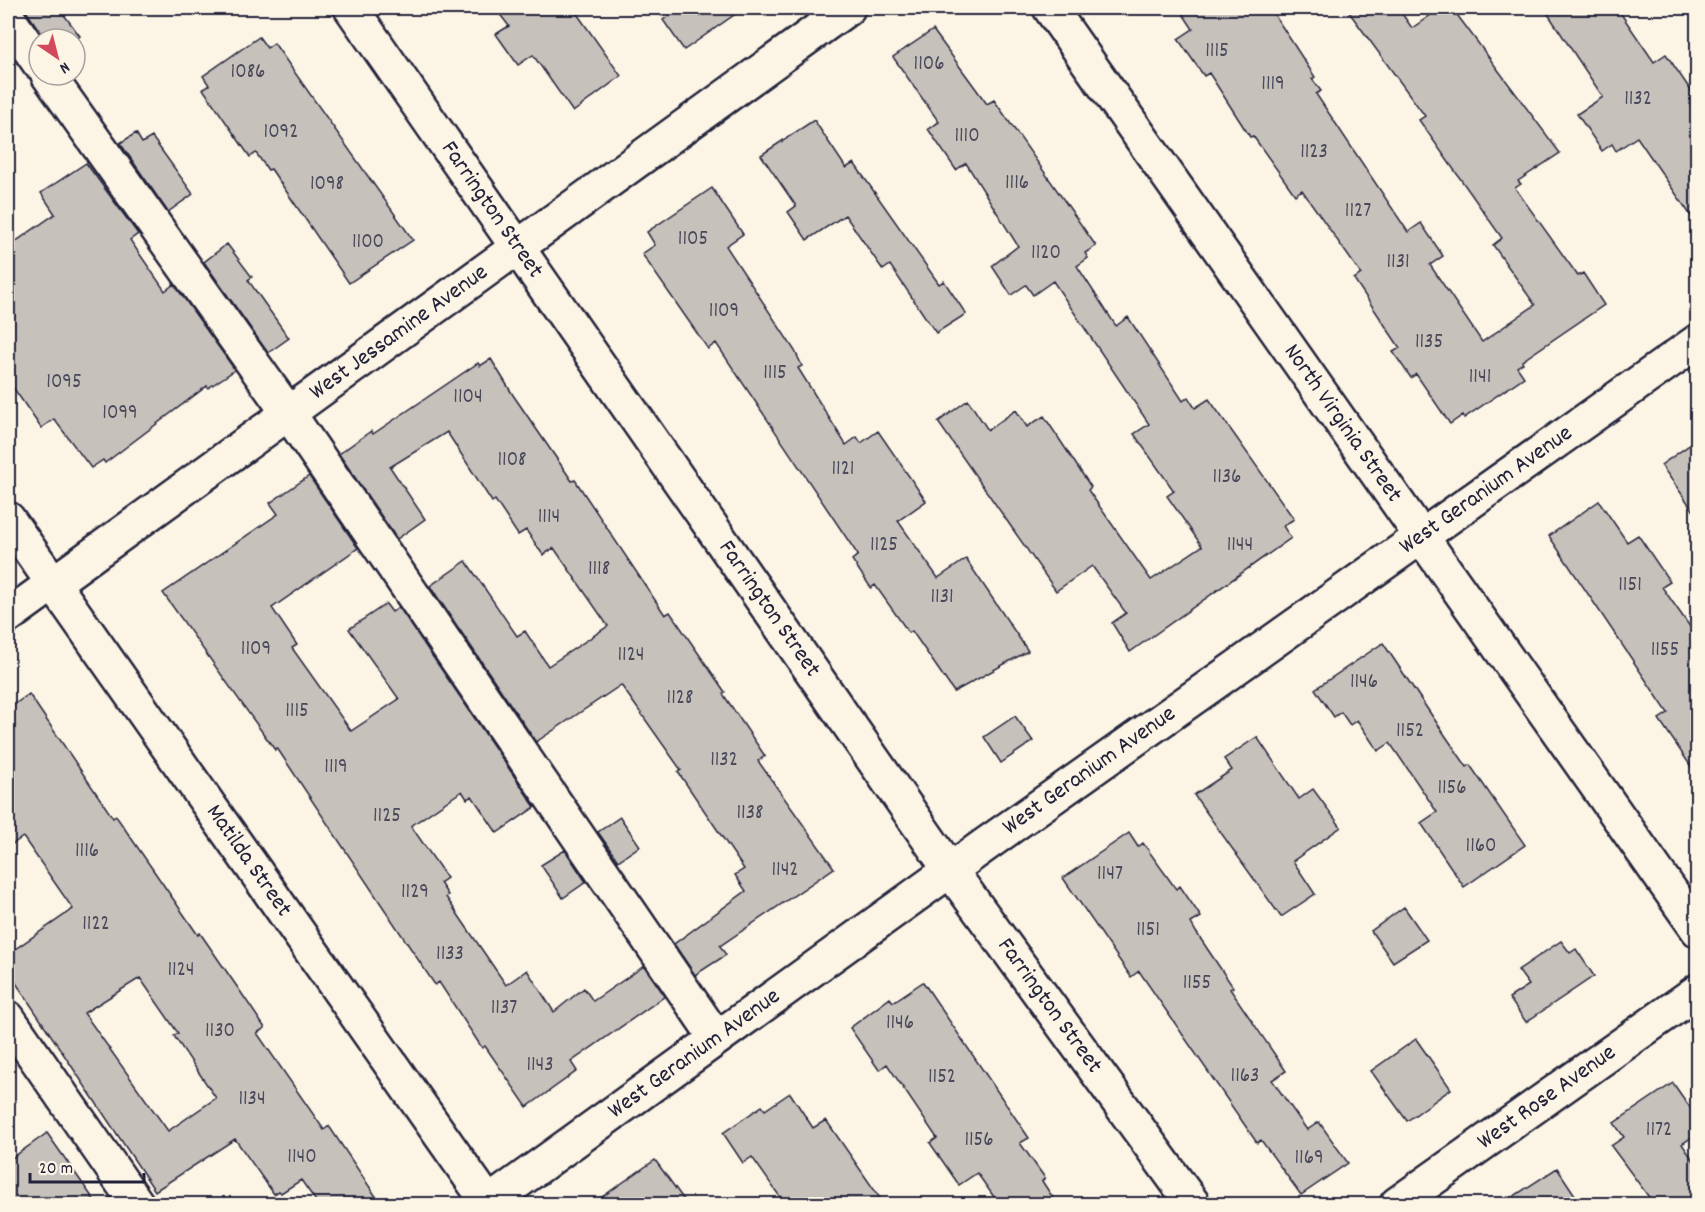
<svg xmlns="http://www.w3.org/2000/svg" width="1705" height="1212" font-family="Dekko,sans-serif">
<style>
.building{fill:#c6c1bb;stroke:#22223b;stroke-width:1.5;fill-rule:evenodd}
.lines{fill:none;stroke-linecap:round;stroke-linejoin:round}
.minor-casing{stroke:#22223b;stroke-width:38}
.minor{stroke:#fcf5e5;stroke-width:33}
.labels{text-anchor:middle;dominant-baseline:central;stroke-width:4.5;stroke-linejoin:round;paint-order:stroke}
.number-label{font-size:21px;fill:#4b4a5b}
.street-label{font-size:24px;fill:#22223b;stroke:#fcf5e5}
</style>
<rect width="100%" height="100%" fill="#fcf5e5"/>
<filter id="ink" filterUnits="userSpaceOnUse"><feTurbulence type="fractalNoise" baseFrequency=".0167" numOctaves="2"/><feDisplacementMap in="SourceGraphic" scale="12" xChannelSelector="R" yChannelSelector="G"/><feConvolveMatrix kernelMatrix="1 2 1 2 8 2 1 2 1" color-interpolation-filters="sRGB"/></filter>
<g filter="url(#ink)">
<path class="building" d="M 24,8 L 59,8 L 80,36 L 75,40 L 45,39 Z
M 495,8 L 573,8 L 621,76 L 573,112 L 533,55 L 518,65 L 496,34 L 509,26 Z
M 681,8 L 744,8 L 684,50 L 663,20 Z
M 1179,8 L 1270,8 L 1315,77 L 1312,79 L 1321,91 L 1316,94 L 1408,232 L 1421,223 L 1443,256 L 1430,265 L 1482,342 L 1535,305 L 1493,245 L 1502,238 L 1419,120 L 1425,116 L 1346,8 L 1398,8 L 1412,28 L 1441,8 L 1452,8 L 1560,153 L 1518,181 L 1521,184 L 1515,188 L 1578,276 L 1583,273 L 1604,305 L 1522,361 L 1523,363 L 1517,367 L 1524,377 L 1464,418 L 1463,415 L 1450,424 L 1416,374 L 1411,378 L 1393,352 L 1400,348 L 1354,279 L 1361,274 L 1302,190 L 1295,195 L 1253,136 L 1250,137 L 1209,73 L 1204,76 L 1178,39 L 1193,29 Z
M 1544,8 L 1617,8 L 1654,62 L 1666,54 L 1698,101 L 1698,226 L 1637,137 L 1616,151 L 1612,144 L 1602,151 L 1577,114 L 1603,97 Z
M 933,30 L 987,104 L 994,100 L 1096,246 L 1085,253 L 1088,258 L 1077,266 L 1116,326 L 1128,317 L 1183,401 L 1188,397 L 1195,408 L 1209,399 L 1294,519 L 1283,526 L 1291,538 L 1130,652 L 1112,623 L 1126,613 L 1092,566 L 1056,591 L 938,422 L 968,400 L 988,430 L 1016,410 L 1027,427 L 1044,416 L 1091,487 L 1088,490 L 1151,580 L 1202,546 L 1167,496 L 1174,491 L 1134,434 L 1149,424 L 1053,281 L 1033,295 L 1026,285 L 1011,295 L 992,266 L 1018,246 L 966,163 L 956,170 L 928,129 L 939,122 L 893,57 Z
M 259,37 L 267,48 L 274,43 L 413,240 L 349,283 L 271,169 L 268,170 L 256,153 L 250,157 L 203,89 L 209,85 L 203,76 Z
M 814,120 L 846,168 L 854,163 L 939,284 L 944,281 L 966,314 L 936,333 L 890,265 L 883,270 L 845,215 L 807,240 L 788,212 L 796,206 L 761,155 Z
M 136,133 L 142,143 L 152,137 L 193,194 L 168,212 L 120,143 Z
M 86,163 L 138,234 L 130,240 L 165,291 L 174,284 L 235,370 L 208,388 L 207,386 L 105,463 L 103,460 L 91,468 L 54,419 L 41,428 L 8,380 L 8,247 L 55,214 L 41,193 Z
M 712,188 L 743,234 L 726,246 L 795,351 L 802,366 L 798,368 L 846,445 L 857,437 L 861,443 L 878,431 L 926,501 L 898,521 L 938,578 L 966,559 L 1028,651 L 954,692 L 912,631 L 909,633 L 875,585 L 871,588 L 852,560 L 858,555 L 716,343 L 708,349 L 642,254 L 655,245 L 647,232 Z
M 227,244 L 252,277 L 248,280 L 289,338 L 268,353 L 204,262 Z
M 491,359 L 513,395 L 572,481 L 575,480 L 665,615 L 670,612 L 725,692 L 723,694 L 765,756 L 758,761 L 834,868 L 720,946 L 726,955 L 695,975 L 674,944 L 746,891 L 735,875 L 744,869 L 678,772 L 681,770 L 621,685 L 536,742 L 430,586 L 466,561 L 517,636 L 525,631 L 548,666 L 608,626 L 554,548 L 543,555 L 526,530 L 518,535 L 495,500 L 492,502 L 447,432 L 390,467 L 425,519 L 397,539 L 339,454 L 371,431 L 373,434 L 478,363 L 480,366 Z
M 1698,439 L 1698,517 L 1661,465 Z
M 309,476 L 358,548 L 272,608 L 297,645 L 292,648 L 351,731 L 399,699 L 349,629 L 386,604 L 392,612 L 399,607 L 535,807 L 497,833 L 472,796 L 467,799 L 462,791 L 411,826 L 447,878 L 440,883 L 448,895 L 446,897 L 506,985 L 527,970 L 554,1012 L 584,988 L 593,1001 L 644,966 L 665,996 L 571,1062 L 577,1071 L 527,1107 L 485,1046 L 482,1048 L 439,982 L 435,985 L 277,748 L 275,750 L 163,593 L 278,514 L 270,503 Z
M 1599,501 L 1627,542 L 1638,535 L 1670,582 L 1662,587 L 1698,638 L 1698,777 L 1659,719 L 1668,713 L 1549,536 Z
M 1383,643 L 1449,741 L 1467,767 L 1470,765 L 1525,845 L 1464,887 L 1421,823 L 1437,812 L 1390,743 L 1378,751 L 1357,720 L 1350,725 L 1341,712 L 1334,717 L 1315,689 Z
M 29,694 L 113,818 L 116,816 L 198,935 L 200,933 L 240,991 L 265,1028 L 257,1033 L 324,1130 L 329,1126 L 381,1204 L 318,1204 L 301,1180 L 281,1193 L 279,1191 L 274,1194 L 235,1139 L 155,1191 L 8,971 L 8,954 L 73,909 L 23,837 L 8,847 L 8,709 ZM 140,978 L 178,1033 L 174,1036 L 216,1098 L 168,1131 L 84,1013 Z
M 1015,716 L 1033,741 L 1001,763 L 984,737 Z
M 1257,737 L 1299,799 L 1313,789 L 1341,827 L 1293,861 L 1315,894 L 1281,917 L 1194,795 L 1232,770 L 1224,759 Z
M 620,817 L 640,846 L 618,861 L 598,832 Z
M 1129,833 L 1138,847 L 1143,843 L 1176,889 L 1180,886 L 1201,917 L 1191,923 L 1196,932 L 1233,987 L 1230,989 L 1286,1071 L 1272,1080 L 1307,1130 L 1319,1122 L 1348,1163 L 1301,1195 L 1261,1140 L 1257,1143 L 1139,971 L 1131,977 L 1063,878 Z
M 565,850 L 586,882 L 563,898 L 541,865 Z
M 1404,907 L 1427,940 L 1393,962 L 1371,931 Z
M 1561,941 L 1570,953 L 1576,949 L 1594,976 L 1526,1022 L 1509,998 L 1529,985 L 1518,970 Z
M 923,982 L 1029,1138 L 1020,1143 L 1045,1178 L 1042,1181 L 1057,1204 L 999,1204 L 977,1173 L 959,1185 L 930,1143 L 937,1138 L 887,1064 L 879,1070 L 850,1028 L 890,998 L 893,1002 Z
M 1416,1039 L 1451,1089 L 1407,1121 L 1371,1071 Z
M 1673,1083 L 1698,1119 L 1698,1133 L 1682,1144 L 1698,1167 L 1698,1204 L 1654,1204 L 1611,1146 L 1624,1137 L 1614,1123 Z
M 790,1093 L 813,1128 L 826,1120 L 884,1204 L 785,1204 L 752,1157 L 743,1163 L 723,1133 L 762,1106 L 765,1110 Z
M 47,1133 L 97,1204 L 8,1204 L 8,1161 Z
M 655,1160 L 687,1204 L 592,1204 Z
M 1557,1168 L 1581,1204 L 1502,1204 Z"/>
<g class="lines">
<defs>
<g id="minor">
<path id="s1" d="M 351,8 L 950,870 L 1193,1204"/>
<path id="s2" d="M 1050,8 L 1698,930"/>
<path d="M 8,18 L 39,63"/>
<path d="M 48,75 L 289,414 L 716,1038"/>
<path id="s3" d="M 8,519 L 489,1204"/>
<path id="s4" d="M 8,616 L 848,8"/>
<path d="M 8,1018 L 137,1204"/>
<path id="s5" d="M 487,1204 L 985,845 L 1698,341"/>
<path id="s6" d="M 1397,1204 L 1698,991"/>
</g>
</defs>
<use href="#minor" class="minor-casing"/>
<use href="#minor" class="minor"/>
</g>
</g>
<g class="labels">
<g class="number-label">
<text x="1217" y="52">1115</text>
<text x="929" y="65">1106</text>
<text x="248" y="73">1086</text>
<text x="1273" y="85">1119</text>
<text x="1638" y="100">1132</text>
<text x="281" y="133">1092</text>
<text x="967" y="137">1110</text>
<text x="1314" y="153">1123</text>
<text x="1017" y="184">1116</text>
<text x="327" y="185">1098</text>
<text x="1358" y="212">1127</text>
<text x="693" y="240">1105</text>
<text x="368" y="243">1100</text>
<text x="1046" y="254">1120</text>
<text x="1398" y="263">1131</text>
<text x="724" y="312">1109</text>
<text x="1429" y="343">1135</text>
<text x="775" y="374">1115</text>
<text x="1480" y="378">1141</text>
<text x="64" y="383">1095</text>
<text x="468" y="398">1104</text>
<text x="120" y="414">1099</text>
<text x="512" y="461">1108</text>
<text x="843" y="470">1121</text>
<text x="1227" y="478">1136</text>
<text x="549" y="518">1114</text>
<text x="884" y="546">1125</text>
<text x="1240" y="546">1144</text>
<text x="599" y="570">1118</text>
<text x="1630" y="586">1151</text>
<text x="942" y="598">1131</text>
<text x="256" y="650">1109</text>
<text x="1665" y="651">1155</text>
<text x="631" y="656">1124</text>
<text x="1364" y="683">1146</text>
<text x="680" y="699">1128</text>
<text x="297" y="712">1115</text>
<text x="1410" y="732">1152</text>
<text x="724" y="761">1132</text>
<text x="336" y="768">1119</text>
<text x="1452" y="789">1156</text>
<text x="750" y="814">1138</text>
<text x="387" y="817">1125</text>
<text x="1481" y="847">1160</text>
<text x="87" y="852">1116</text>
<text x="785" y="871">1142</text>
<text x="1110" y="875">1147</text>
<text x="415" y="893">1129</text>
<text x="96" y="925">1122</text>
<text x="1148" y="931">1151</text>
<text x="450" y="955">1133</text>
<text x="181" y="971">1124</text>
<text x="1197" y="984">1155</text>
<text x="504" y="1009">1137</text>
<text x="900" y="1024">1146</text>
<text x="220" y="1032">1130</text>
<text x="540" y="1066">1143</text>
<text x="1245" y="1077">1163</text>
<text x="942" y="1078">1152</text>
<text x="252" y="1100">1134</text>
<text x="1659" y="1131">1172</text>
<text x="979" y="1141">1156</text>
<text x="302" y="1158">1140</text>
<text x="1309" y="1159">1169</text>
</g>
<g class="street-label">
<text stroke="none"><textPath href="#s1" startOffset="246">Farrington Street</textPath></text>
<text stroke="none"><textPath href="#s4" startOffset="483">West Jessamine Avenue</textPath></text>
<text stroke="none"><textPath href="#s2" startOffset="508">North Virginia Street</textPath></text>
<text stroke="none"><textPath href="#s5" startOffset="1228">West Geranium Avenue</textPath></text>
<text stroke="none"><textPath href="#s1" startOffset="732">Farrington Street</textPath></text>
<text stroke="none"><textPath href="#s5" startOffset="742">West Geranium Avenue</textPath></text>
<text stroke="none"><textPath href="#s3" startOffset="418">Matilda Street</textPath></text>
<text stroke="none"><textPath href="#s1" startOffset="1218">Farrington Street</textPath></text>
<text stroke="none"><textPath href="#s5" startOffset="256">West Geranium Avenue</textPath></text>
<text stroke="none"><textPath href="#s6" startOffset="184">West Rose Avenue</textPath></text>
</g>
</g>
<rect width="1705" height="1212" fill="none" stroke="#fcf5e5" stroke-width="30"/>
<rect x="15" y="15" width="1675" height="1182" fill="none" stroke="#22223b" stroke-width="2" filter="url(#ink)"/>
<g transform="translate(57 57) rotate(145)"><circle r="28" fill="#fcf5e5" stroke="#a5a1a1" stroke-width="1.5"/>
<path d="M0-4.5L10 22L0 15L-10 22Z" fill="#d1495b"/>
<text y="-9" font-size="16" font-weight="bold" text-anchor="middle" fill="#22223b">N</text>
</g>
<path d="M30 1173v9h114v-9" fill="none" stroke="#22223b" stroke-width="3"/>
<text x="39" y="1173" font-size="18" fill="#22223b" stroke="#fcf5e5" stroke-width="4.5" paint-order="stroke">20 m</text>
</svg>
